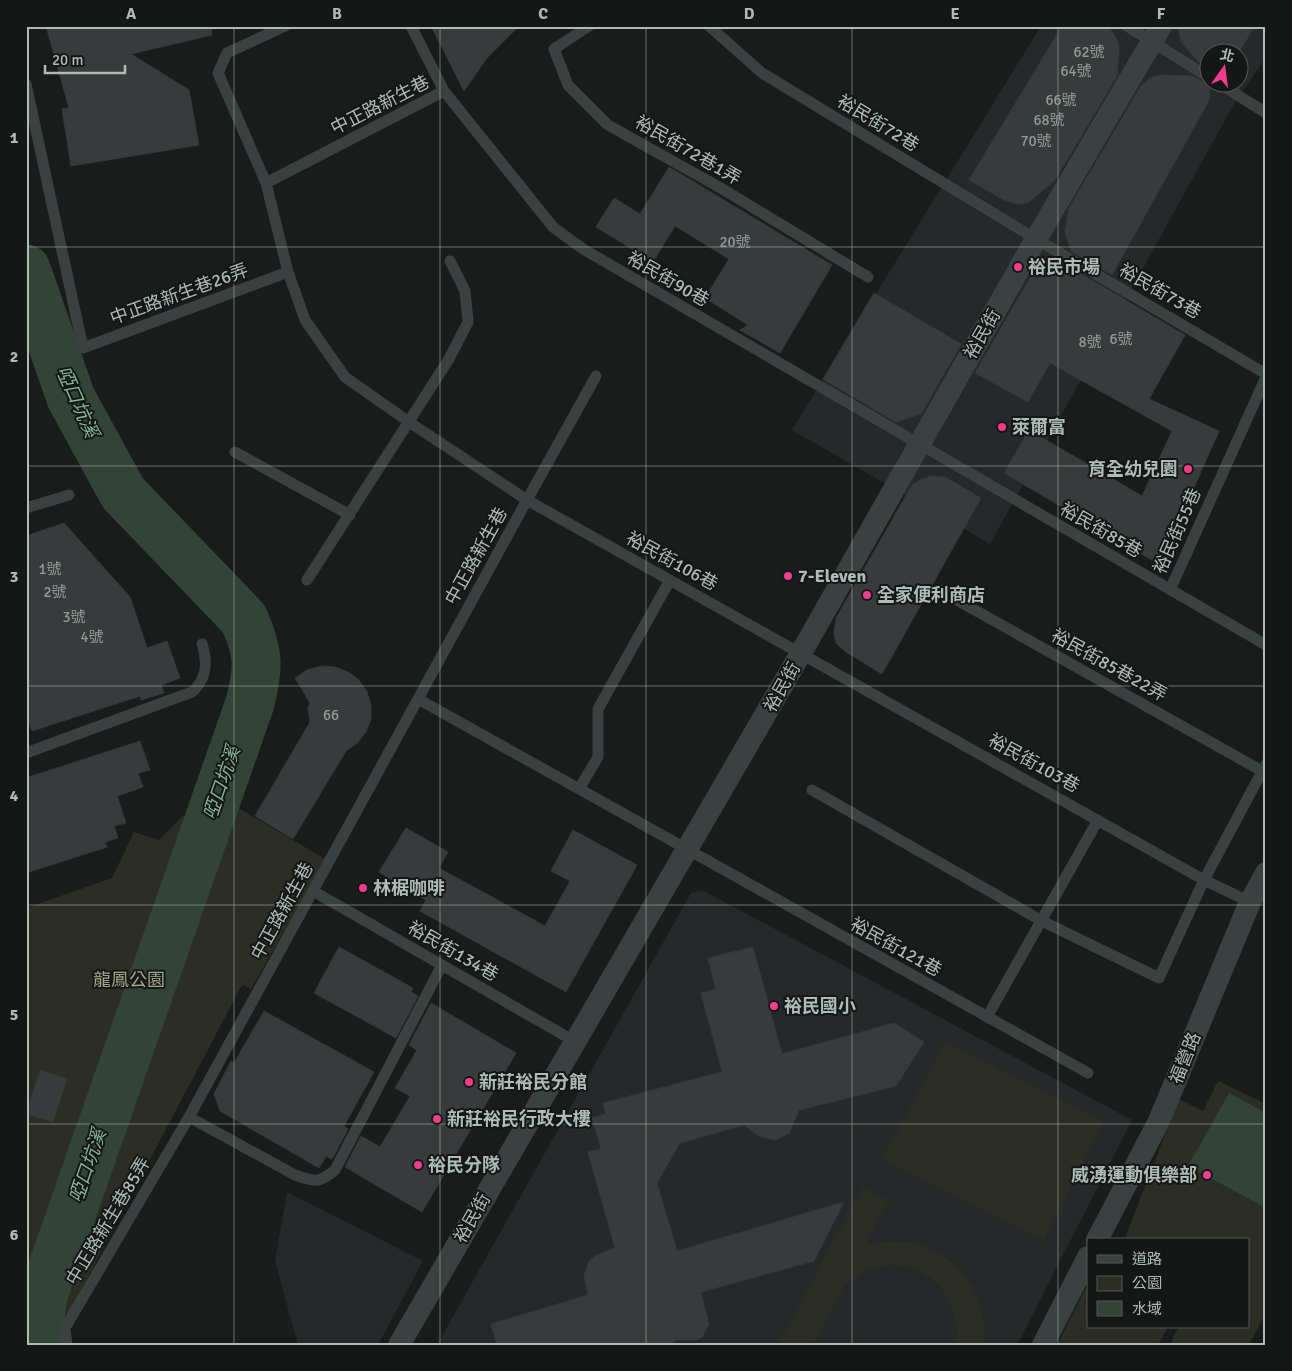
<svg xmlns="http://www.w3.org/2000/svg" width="1292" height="1371" font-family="Signika,'Noto Sans TC',sans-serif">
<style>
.built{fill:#262929;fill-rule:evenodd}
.green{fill:#2c2d24}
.water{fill:#324337}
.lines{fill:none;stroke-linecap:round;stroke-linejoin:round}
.river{stroke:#324337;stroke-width:49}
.building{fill:#373b3b;stroke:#343838}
.lane{stroke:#3b4140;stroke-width:11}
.street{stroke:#3b4140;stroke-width:22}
.grid{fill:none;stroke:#adbcb5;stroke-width:1;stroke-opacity:0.55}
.poi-dot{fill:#f23c8c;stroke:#151717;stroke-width:2}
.labels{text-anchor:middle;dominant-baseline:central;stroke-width:4;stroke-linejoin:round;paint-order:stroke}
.number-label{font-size:15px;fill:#909c96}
.street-label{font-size:18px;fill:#adbcb5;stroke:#151717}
.poi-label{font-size:18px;font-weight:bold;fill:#adbcb5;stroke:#151717;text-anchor:start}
.park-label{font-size:18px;fill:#a6a584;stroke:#151717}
.water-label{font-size:19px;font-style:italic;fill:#84b696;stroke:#151717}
.neatline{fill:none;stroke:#adbcb5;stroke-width:2}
.grid-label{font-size:16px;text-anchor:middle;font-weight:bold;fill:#adbcb5}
</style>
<rect width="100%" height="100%" fill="#1a1c1c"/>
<path class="built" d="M 1041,26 L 1266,26 L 1266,57 L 1234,104 L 990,544 L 792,430 ZM 1210,52 L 1240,52 L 1240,82 L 1210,82 Z
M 702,890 L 1132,1120 L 1017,1345 L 437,1345 L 691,893 Z
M 287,1192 L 423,1261 L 378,1345 L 298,1345 L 275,1261 Z"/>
<path class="green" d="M 225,800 L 325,859 L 251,989 L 242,985 L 61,1328 L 54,1307 L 96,1190 L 67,1181 L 26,1303 L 26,908 L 112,878 L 134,832 L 159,840 L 182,817 Z
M 946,1042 L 1104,1122 L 1044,1241 L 882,1159 Z
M 1218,1081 L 1266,1104 L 1266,1312 L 1249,1345 L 1170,1345 L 1178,1327 L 1248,1327 L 1248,1240 L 1124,1240 L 1179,1099 L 1203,1111 Z
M 863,1187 L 889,1201 L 865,1245 C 874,1244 883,1241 892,1241 C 948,1241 992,1290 983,1345 L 956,1345 C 965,1282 899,1240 849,1282 C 839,1291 821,1331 813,1345 L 778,1345 Z
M 1085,1289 L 1088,1290 L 1088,1327 L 1164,1327 L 1167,1329 L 1158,1345 L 1057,1345 Z"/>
<path class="water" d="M 1229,1093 L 1266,1113 L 1266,1208 L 1188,1166 Z"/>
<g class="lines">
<path class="river" d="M 26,269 L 71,398 L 123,493 L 244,619 C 259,653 259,667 250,703 L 43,1295 L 38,1332 L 40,1345"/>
</g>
<path class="building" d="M 46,26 L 211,26 L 212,35 L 131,54 L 189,90 L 199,145 L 71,166 L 62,109 L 69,108 Z
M 431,26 L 519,26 L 487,58 L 464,91 Z
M 1062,26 L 1108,26 L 1117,39 L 1119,49 L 1117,76 L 1055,180 L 1029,202 L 1019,204 L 1006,201 L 969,180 Z
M 1178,26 L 1255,26 L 1239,52 L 1210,52 L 1210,69 L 1199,62 L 1181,42 Z
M 1162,75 L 1192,76 L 1210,85 L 1210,99 L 1112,275 L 1071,251 L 1065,232 L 1069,208 L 1141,86 L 1152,77 Z
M 669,167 L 832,265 L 780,353 L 740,330 L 748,325 L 705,298 L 729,259 L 675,226 L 653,262 L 596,227 L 614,198 L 640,214 Z
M 1059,261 L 1185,335 L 1149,399 L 1219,431 L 1180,519 L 1155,562 L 1004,473 L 1029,430 L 1142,496 L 1172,431 L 1050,363 L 1028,402 L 975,373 L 1033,273 L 1043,266 Z
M 874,293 L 961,344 L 921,414 L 896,422 L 823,379 Z
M 932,476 L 945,477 L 981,498 L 882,674 L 846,652 L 836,643 L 834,633 L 836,618 L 912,485 L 922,479 Z
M 64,523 L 130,597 L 147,648 L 167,641 L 180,678 L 161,685 L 164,693 L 141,700 L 140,696 L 32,731 L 26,713 L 26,536 Z
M 321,666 L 335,667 L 348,672 L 359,680 L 367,692 L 371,705 L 371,719 L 366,732 L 357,743 L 346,751 L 293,839 L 255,816 L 310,722 L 308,709 L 310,703 L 295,678 L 307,670 Z
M 140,741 L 150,770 L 138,773 L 143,787 L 117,796 L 126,823 L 114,826 L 118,838 L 105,842 L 107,847 L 26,873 L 26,778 Z
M 406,828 L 448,852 L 439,868 L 545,926 L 570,881 L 551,871 L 573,830 L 637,865 L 566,992 L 420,911 L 426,900 L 379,872 Z
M 339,947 L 413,988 L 411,992 L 418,996 L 396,1038 L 314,993 Z
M 753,947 L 782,1054 L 894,1023 L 924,1042 L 896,1086 L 799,1110 L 789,1133 L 776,1140 L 760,1137 L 744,1125 L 680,1143 L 657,1183 L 677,1251 L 844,1202 L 814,1261 L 701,1292 L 709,1325 L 702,1337 L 696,1340 L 676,1340 L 673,1345 L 497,1345 L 491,1324 L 588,1295 L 584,1275 L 589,1261 L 595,1256 L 615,1248 L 588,1152 L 601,1149 L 592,1118 L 606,1114 L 603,1103 L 722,1072 L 701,993 L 716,989 L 708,958 Z
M 431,1003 L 516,1053 L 422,1212 L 345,1167 L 361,1136 L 380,1147 L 410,1096 L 395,1088 L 417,1050 L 409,1045 Z
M 264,1011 L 374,1072 L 344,1126 L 348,1129 L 332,1159 L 326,1156 L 319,1168 L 220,1111 L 214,1094 L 231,1061 L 234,1063 Z
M 40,1070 L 67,1079 L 53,1122 L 26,1114 Z"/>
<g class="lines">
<path class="lane" d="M 589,26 L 554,49 L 568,85 L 608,125 L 719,187 L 868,277
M 709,26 L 762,73 L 1036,239 L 1266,374
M 1127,26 L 1210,78
M 1217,82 L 1266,113
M 26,84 L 83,348 L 288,272
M 444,91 L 553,227 L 583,249 L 1266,645
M 266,183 L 444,91 L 411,26
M 596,376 L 527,500 L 1204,880 L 1250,902
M 235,452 L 350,515
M 26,508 L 69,495
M 307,580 L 449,359 L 468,322 L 465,291 L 450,261
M 939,590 L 1262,771
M 1170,590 L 1266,377
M 418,699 L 1088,1073
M 26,753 L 192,692 C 207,679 208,663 202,644
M 579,789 L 598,757 L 598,709 L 670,580
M 812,790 L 1042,921 L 1159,978 L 1204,880 L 1266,764
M 313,891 L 574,1041
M 987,1017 L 1098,820
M 189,1117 L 295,1175 C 314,1182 320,1183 335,1170 L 442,965
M 67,1345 L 65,1328 L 189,1117 L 527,500 L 409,422 L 345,377 L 305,320 L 288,272 L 266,183 L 218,73 L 227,53 L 285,26"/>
<path class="street" d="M 1097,1240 L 1159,1121 L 1250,902 L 1266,873
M 399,1345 L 801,653 L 1036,239 L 1161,26
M 1043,1345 L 1088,1257"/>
</g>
<path class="grid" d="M 234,26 L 234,1345M 440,26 L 440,1345M 646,26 L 646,1345M 852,26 L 852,1345M 1058,26 L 1058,1345M 26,247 L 1266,247M 26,466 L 1266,466M 26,686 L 1266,686M 26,905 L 1266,905M 26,1124 L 1266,1124"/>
<g class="poi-dot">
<circle cx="1018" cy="267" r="5"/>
<circle cx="1002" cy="427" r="5"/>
<circle cx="1188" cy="469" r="5"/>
<circle cx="788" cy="576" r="5"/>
<circle cx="867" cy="595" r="5"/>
<circle cx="363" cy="888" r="5"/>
<circle cx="774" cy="1006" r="5"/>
<circle cx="469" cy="1082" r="5"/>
<circle cx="437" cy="1119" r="5"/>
<circle cx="418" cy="1165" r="5"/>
<circle cx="1207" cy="1175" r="5"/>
</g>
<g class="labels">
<g class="number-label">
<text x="1089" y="52">62號</text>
<text x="1076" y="71">64號</text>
<text x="1061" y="100">66號</text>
<text x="1049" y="120">68號</text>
<text x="1036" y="141">70號</text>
<text x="735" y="242">20號</text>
<text x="1121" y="339">6號</text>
<text x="1090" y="342">8號</text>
<text x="50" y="569">1號</text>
<text x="55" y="592">2號</text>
<text x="74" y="617">3號</text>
<text x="92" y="637">4號</text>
<text x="331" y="715">66</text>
</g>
<g class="street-label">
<text transform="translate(380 105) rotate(-27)">中正路新生巷</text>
<text transform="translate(878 123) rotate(31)">裕民街72巷</text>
<text transform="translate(688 150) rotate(30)">裕民街72巷1弄</text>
<text transform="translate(668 279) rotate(30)">裕民街90巷</text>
<text transform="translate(1160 291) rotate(30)">裕民街73巷</text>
<text transform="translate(179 294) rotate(-20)">中正路新生巷26弄</text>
<text transform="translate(982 334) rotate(-60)">裕民街</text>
<text transform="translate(1101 530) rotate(30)">裕民街85巷</text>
<text transform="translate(1177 531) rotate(-66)">裕民街55巷</text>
<text transform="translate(476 556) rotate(-61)">中正路新生巷</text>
<text transform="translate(672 561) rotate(29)">裕民街106巷</text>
<text transform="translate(1109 665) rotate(29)">裕民街85巷22弄</text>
<text transform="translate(782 687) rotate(-60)">裕民街</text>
<text transform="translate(1034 763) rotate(29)">裕民街103巷</text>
<text transform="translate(282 911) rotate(-61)">中正路新生巷</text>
<text transform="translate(896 947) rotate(29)">裕民街121巷</text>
<text transform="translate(453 951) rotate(30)">裕民街134巷</text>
<text transform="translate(1185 1058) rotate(-68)">福營路</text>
<text transform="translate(472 1218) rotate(-60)">裕民街</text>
<text transform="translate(108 1221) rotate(-59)">中正路新生巷85弄</text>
</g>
<g class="poi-label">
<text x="1028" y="267">裕民市場</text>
<text x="1012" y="427">萊爾富</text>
<text x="1178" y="469" text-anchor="end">育全幼兒園</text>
<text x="798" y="576">7-Eleven</text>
<text x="877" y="595">全家便利商店</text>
<text x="373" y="888">林椐咖啡</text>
<text x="784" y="1006">裕民國小</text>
<text x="479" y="1082">新莊裕民分館</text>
<text x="447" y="1119">新莊裕民行政大樓</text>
<text x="428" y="1165">裕民分隊</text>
<text x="1197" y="1175" text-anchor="end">威湧運動俱樂部</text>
</g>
<g class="park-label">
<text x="129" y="980">龍鳳公園</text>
</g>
<g class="water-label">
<text transform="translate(77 402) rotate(66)">啞口坑溪</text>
<text transform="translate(222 783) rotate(-71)">啞口坑溪</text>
<text transform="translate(88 1166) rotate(-71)">啞口坑溪</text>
</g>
</g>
<rect width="1292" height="1371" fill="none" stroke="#151717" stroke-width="55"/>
<rect x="1087" y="1238" width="162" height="90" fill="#151717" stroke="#525956"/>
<rect x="1097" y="1255" width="25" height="8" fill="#3b4140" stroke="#525956"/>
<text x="1132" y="1264" font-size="15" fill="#adbcb5">道路</text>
<rect x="1097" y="1276" width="25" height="15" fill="#2c2d24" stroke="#525956"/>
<text x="1132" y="1288" font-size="15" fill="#adbcb5">公園</text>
<rect x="1097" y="1301" width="25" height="15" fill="#324337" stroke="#525956"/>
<text x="1132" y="1314" font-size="15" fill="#adbcb5">水域</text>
<g transform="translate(1224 68) rotate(14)"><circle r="24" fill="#151717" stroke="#525956"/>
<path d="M0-4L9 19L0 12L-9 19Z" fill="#f23c8c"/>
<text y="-8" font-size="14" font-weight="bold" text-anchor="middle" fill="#adbcb5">北</text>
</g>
<path d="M45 65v8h80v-8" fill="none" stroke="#adbcb5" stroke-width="2.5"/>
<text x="52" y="65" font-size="15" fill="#adbcb5" stroke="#151717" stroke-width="4" paint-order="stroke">20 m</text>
<rect x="28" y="28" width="1236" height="1316" class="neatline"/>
<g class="grid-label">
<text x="131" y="19">A</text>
<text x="337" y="19">B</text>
<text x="543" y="19">C</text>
<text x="749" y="19">D</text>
<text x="955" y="19">E</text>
<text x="1161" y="19">F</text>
<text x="14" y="143">1</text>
<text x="14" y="362">2</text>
<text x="14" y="582">3</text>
<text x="14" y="801">4</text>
<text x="14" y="1020">5</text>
<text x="14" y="1240">6</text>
</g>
</svg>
